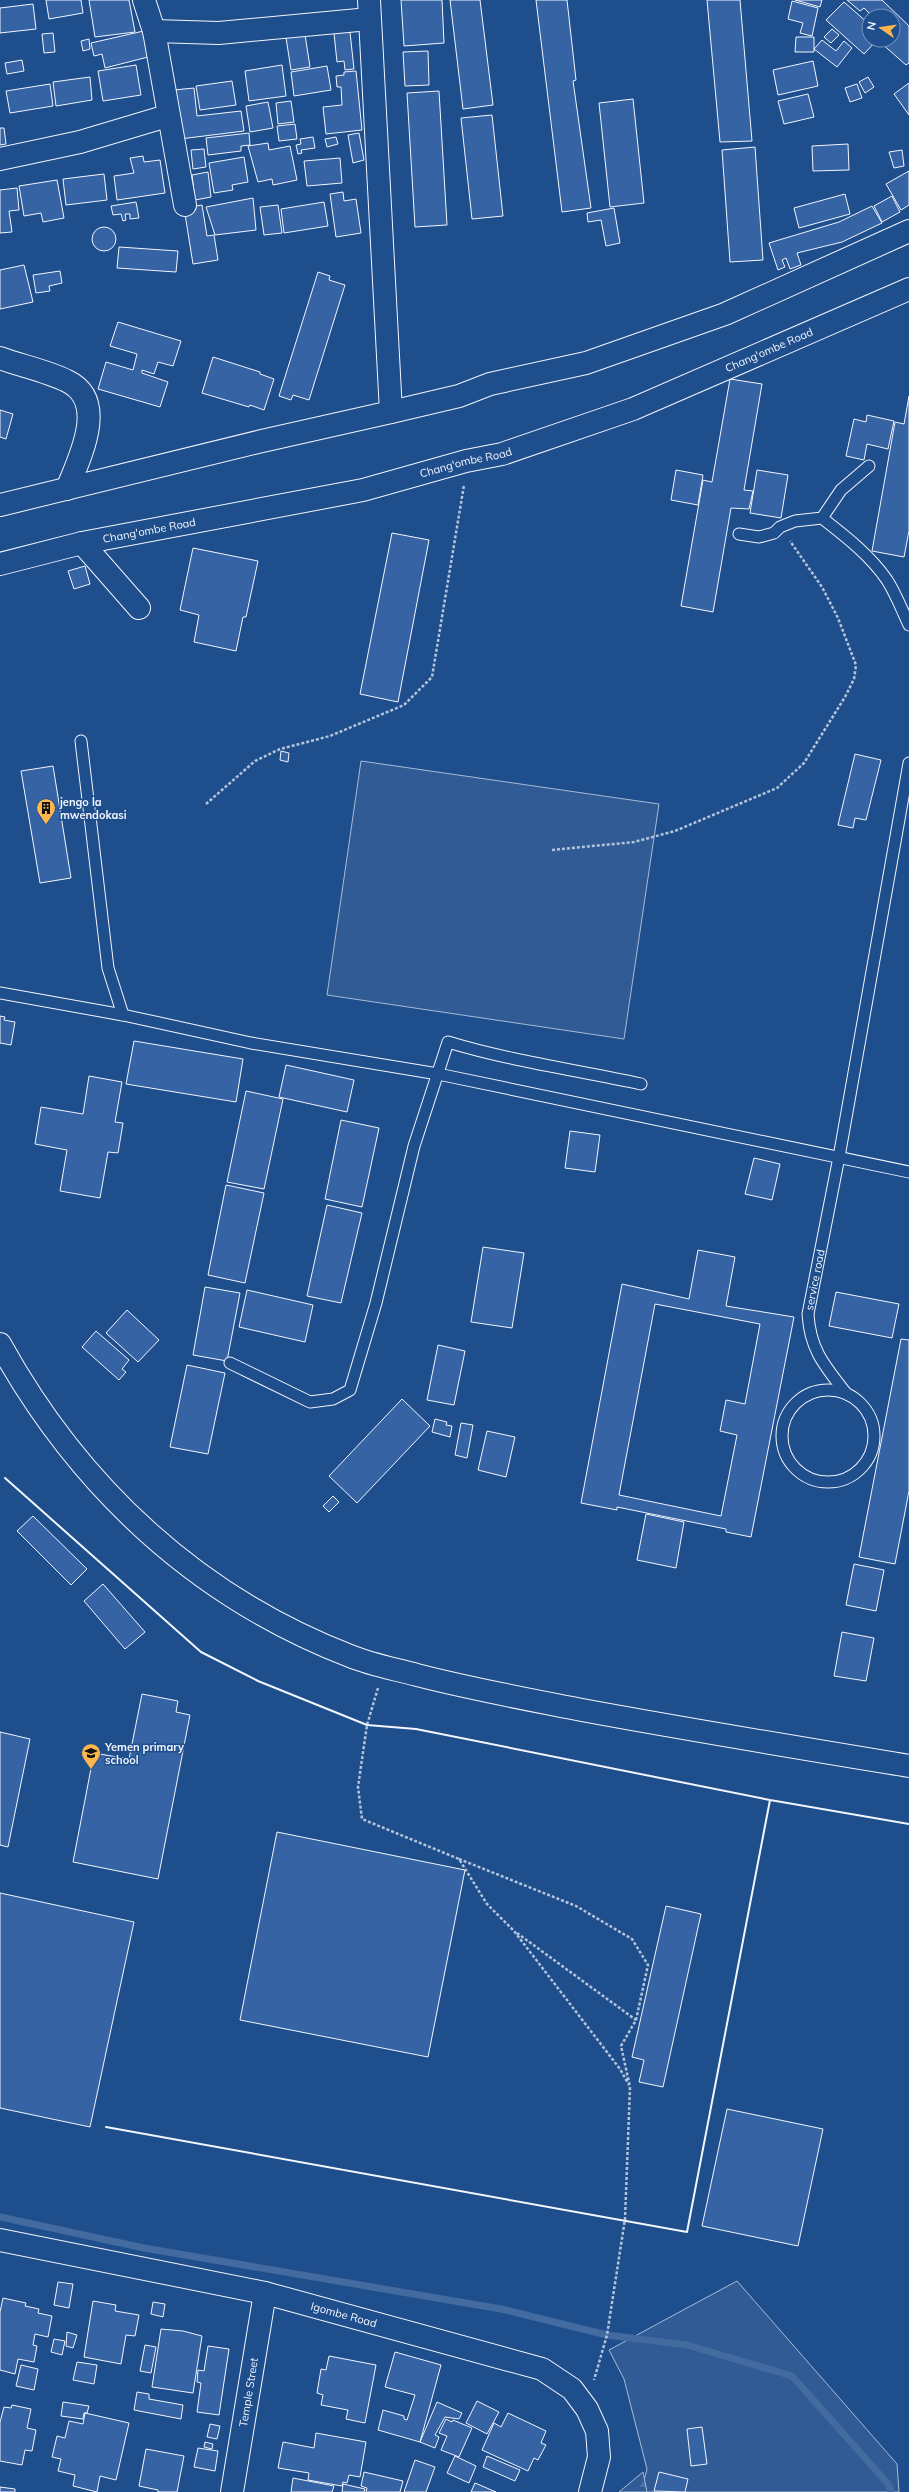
<svg xmlns="http://www.w3.org/2000/svg" width="909" height="2492" font-family="Mulish,sans-serif">
<style>
.built{fill:#305b95;stroke:#a8bbd7}
.forest{fill:url(#forest-firs);stroke:#a8bbd7}
.lines{fill:none;stroke-linecap:round;stroke-linejoin:round}
.stream{stroke:#446ba0;stroke-width:7}
.building{fill:#3563a3;stroke:#f2f6ff;fill-rule:evenodd}
.service-casing{stroke:#f2f6ff;stroke-width:13}
.minor-casing{stroke:#f2f6ff;stroke-width:24}
.tertiary-casing{stroke:#f2f6ff;stroke-width:24}
.primary-casing{stroke:#f2f6ff;stroke-width:24}
.path{stroke:#b3c4dc;stroke-width:2.5;stroke-dasharray:3 2;stroke-linecap:butt}
.service{stroke:#1f4e8c;stroke-width:11}
.minor{stroke:#1f4e8c;stroke-width:22}
.tertiary{stroke:#1f4e8c;stroke-width:22}
.primary{stroke:#1f4e8c;stroke-width:22}
.wall{stroke:#f2f6ff;stroke-width:2}
.labels{text-anchor:middle;dominant-baseline:central;stroke-width:3;stroke-linejoin:round;paint-order:stroke}
.street-label{font-size:11px;fill:#f2f6ff;stroke:#1f4e8c}
.poi-label{font-size:11px;font-weight:bold;fill:#f2f6ff;stroke:#1f4e8c;text-anchor:start}
</style>
<defs>
<pattern id="forest-firs" width="22" height="20" patternUnits="userSpaceOnUse"><rect width="22" height="20" fill="#305b95"/><path d="M5 1l3.5 6h-7zM16 11l3.5 6h-7z" fill="#4e73a5"/></pattern>
</defs>
<rect width="100%" height="100%" fill="#1f4e8c"/>
<path class="built" d="M 361,761 L 659,804 L 624,1039 L 327,995 Z
M 737,2281 L 897,2464 L 899,2492 L 641,2492 L 647,2469 L 624,2379 L 609,2350 Z"/>
<path class="forest" d="M 643,2472 L 647,2492 L 619,2492 Z"/>
<g class="lines">
<path class="stream" d="M 0,2217 L 144,2248 L 501,2309 L 607,2335 L 687,2345 L 792,2376 L 889,2485 L 891,2492"/>
</g>
<path class="building" d="M 46,0 L 81,0 L 83,13 L 49,19 Z
M 89,0 L 129,0 L 135,32 L 95,37 Z
M 401,0 L 442,0 L 444,43 L 404,46 Z
M 450,0 L 480,0 L 493,105 L 463,109 Z
M 536,0 L 567,0 L 576,80 L 573,81 L 591,208 L 562,212 Z
M 707,0 L 740,0 L 752,141 L 720,142 Z
M 795,0 L 822,0 L 820,7 Z
M 847,0 L 882,0 L 909,26 L 909,63 L 906,65 L 880,42 L 893,40 L 893,16 L 872,16 L 864,8 L 860,11 Z
M 792,1 L 818,8 L 812,36 L 800,33 L 803,23 L 788,19 Z
M 844,2 L 869,24 L 869,40 L 877,40 L 864,54 L 826,20 Z
M 33,4 L 36,29 L 0,33 L 0,8 Z
M 349,23 L 354,69 L 345,70 L 344,61 L 337,62 L 333,24 Z
M 304,28 L 310,67 L 291,70 L 285,31 Z
M 832,29 L 839,35 L 831,43 L 824,37 Z
M 148,30 L 151,43 L 145,44 L 148,57 L 105,68 L 102,54 L 94,56 L 91,43 Z
M 53,33 L 55,52 L 44,53 L 42,34 Z
M 796,37 L 814,37 L 814,52 L 795,52 Z
M 89,39 L 90,49 L 83,51 L 81,41 Z
M 822,40 L 836,51 L 844,41 L 852,48 L 837,67 L 814,49 Z
M 428,51 L 429,85 L 405,86 L 403,52 Z
M 22,60 L 24,71 L 7,74 L 5,63 Z
M 813,61 L 818,86 L 778,95 L 773,70 Z
M 136,65 L 141,95 L 103,101 L 98,71 Z
M 282,65 L 286,96 L 249,101 L 245,71 Z
M 327,66 L 331,90 L 294,96 L 291,72 Z
M 356,71 L 362,130 L 326,134 L 323,107 L 342,105 L 341,87 L 337,87 L 336,76 L 344,75 L 344,72 Z
M 90,77 L 92,100 L 56,106 L 53,82 Z
M 868,77 L 874,87 L 865,93 L 859,82 Z
M 232,81 L 236,105 L 200,110 L 196,86 Z
M 909,83 L 909,115 L 894,94 Z
M 50,84 L 53,106 L 10,113 L 6,91 Z
M 857,84 L 862,98 L 850,102 L 845,88 Z
M 194,88 L 197,116 L 241,111 L 244,131 L 180,139 L 174,90 Z
M 439,91 L 447,225 L 415,227 L 407,93 Z
M 808,94 L 814,117 L 784,124 L 778,101 Z
M 633,99 L 644,203 L 610,207 L 599,103 Z
M 291,101 L 294,122 L 278,124 L 276,103 Z
M 268,102 L 273,128 L 250,132 L 246,106 Z
M 492,115 L 503,216 L 472,219 L 461,118 Z
M 295,124 L 297,139 L 279,141 L 277,126 Z
M 0,128 L 4,128 L 6,144 L 0,145 Z
M 249,133 L 250,145 L 241,146 L 241,151 L 208,155 L 206,138 Z
M 359,133 L 364,160 L 353,163 L 348,135 Z
M 313,137 L 315,148 L 301,150 L 302,153 L 298,154 L 296,145 L 301,144 L 300,139 Z
M 336,137 L 338,144 L 327,147 L 325,139 Z
M 268,143 L 269,150 L 290,146 L 297,180 L 273,185 L 272,179 L 258,182 L 248,146 Z
M 848,144 L 849,170 L 813,171 L 812,146 Z
M 755,147 L 763,260 L 730,262 L 722,150 Z
M 204,149 L 206,167 L 193,169 L 191,150 Z
M 902,150 L 904,166 L 894,168 L 889,152 Z
M 143,156 L 144,162 L 160,160 L 165,193 L 117,200 L 114,176 L 134,173 L 130,158 Z
M 244,157 L 248,182 L 232,185 L 233,190 L 214,193 L 209,163 Z
M 340,158 L 342,183 L 307,186 L 304,161 Z
M 909,171 L 909,205 L 901,210 L 886,184 Z
M 208,172 L 211,197 L 195,200 L 192,175 Z
M 104,174 L 107,200 L 66,205 L 63,179 Z
M 57,180 L 64,218 L 43,222 L 41,213 L 24,216 L 19,186 Z
M 17,188 L 19,210 L 9,211 L 12,232 L 0,233 L 0,190 Z
M 343,192 L 344,201 L 356,199 L 361,233 L 336,237 L 330,194 Z
M 845,194 L 850,214 L 799,228 L 794,208 Z
M 892,196 L 900,212 L 882,222 L 874,206 Z
M 253,198 L 256,230 L 215,235 L 206,207 Z
M 136,202 L 139,218 L 130,219 L 130,214 L 125,214 L 126,220 L 123,221 L 121,214 L 113,215 L 111,206 Z
M 324,202 L 328,226 L 284,233 L 281,209 Z
M 202,205 L 207,236 L 214,235 L 218,260 L 193,264 L 184,208 Z
M 278,205 L 282,233 L 264,235 L 260,207 Z
M 872,206 L 882,223 L 842,242 L 797,253 L 801,265 L 790,269 L 786,258 L 782,260 L 785,267 L 778,270 L 769,243 L 839,222 Z
M 614,208 L 620,243 L 606,246 L 601,220 L 588,222 L 587,213 Z
M92 239a12 12 0 1 1 24 0a12 12 0 1 1-24 0Z
M 119,247 L 178,251 L 176,272 L 117,268 Z
M 24,265 L 33,302 L 0,309 L 0,270 Z
M 60,271 L 62,283 L 49,286 L 50,291 L 36,293 L 33,275 Z
M 318,272 L 330,276 L 329,280 L 345,285 L 309,400 L 293,395 L 291,400 L 279,396 Z
M 118,322 L 181,341 L 173,366 L 158,362 L 154,374 L 142,370 L 142,373 L 168,382 L 160,407 L 98,389 L 106,362 L 133,370 L 137,354 L 110,346 Z
M 213,357 L 260,372 L 260,374 L 274,379 L 264,410 L 250,405 L 249,407 L 202,393 Z
M 730,379 L 762,384 L 744,490 L 753,491 L 749,509 L 731,508 L 713,612 L 681,606 L 703,480 L 712,482 Z
M 909,396 L 909,531 L 904,557 L 872,551 L 895,422 L 904,424 Z
M 0,410 L 13,414 L 6,439 L 0,437 Z
M 867,415 L 894,421 L 888,449 L 867,444 L 864,460 L 846,456 L 854,419 L 866,422 Z
M 676,470 L 703,475 L 698,505 L 671,500 Z
M 757,470 L 788,475 L 781,518 L 750,513 Z
M 392,533 L 429,540 L 398,702 L 360,694 Z
M 193,548 L 258,561 L 246,617 L 243,617 L 236,651 L 194,642 L 199,615 L 180,610 Z
M 85,566 L 90,584 L 74,589 L 68,571 Z
M 281,751 L 289,753 L 288,762 L 280,760 Z
M 855,754 L 881,760 L 866,820 L 855,818 L 853,828 L 838,825 Z
M 53,766 L 71,878 L 40,883 L 21,771 Z
M 0,1016 L 5,1017 L 4,1020 L 15,1022 L 11,1045 L 0,1043 Z
M 134,1041 L 243,1059 L 236,1102 L 126,1084 Z
M 286,1065 L 354,1080 L 347,1112 L 279,1097 Z
M 89,1076 L 122,1082 L 115,1122 L 123,1123 L 118,1153 L 108,1152 L 100,1198 L 60,1191 L 67,1150 L 35,1144 L 41,1107 L 83,1114 Z
M 246,1091 L 283,1099 L 264,1189 L 227,1182 Z
M 341,1120 L 379,1128 L 362,1207 L 325,1199 Z
M 570,1131 L 600,1135 L 595,1172 L 565,1168 Z
M 754,1158 L 780,1164 L 772,1200 L 745,1194 Z
M 226,1185 L 264,1193 L 245,1283 L 208,1275 Z
M 327,1205 L 362,1213 L 341,1303 L 307,1296 Z
M 483,1247 L 524,1253 L 512,1328 L 471,1322 Z
M 698,1250 L 735,1257 L 726,1306 L 794,1317 L 751,1537 L 726,1532 L 726,1529 L 617,1507 L 617,1510 L 581,1503 L 622,1284 L 689,1299 ZM 655,1304 L 760,1324 L 745,1404 L 726,1400 L 720,1431 L 737,1435 L 721,1516 L 619,1495 Z
M 205,1287 L 240,1293 L 227,1361 L 193,1355 Z
M 247,1290 L 313,1305 L 305,1342 L 239,1327 Z
M 836,1292 L 899,1304 L 892,1338 L 829,1326 Z
M 127,1310 L 159,1340 L 138,1362 L 106,1333 Z
M 96,1331 L 129,1360 L 122,1369 L 126,1372 L 119,1380 L 82,1347 Z
M 901,1339 L 909,1340 L 909,1491 L 895,1564 L 859,1557 Z
M 438,1345 L 465,1351 L 454,1405 L 427,1400 Z
M 187,1365 L 225,1373 L 208,1454 L 170,1447 Z
M 402,1399 L 430,1426 L 357,1503 L 329,1476 Z
M 435,1419 L 447,1422 L 446,1425 L 452,1426 L 450,1437 L 432,1432 Z
M 461,1423 L 473,1425 L 467,1458 L 455,1455 Z
M 487,1431 L 515,1437 L 506,1477 L 478,1470 Z
M 333,1496 L 339,1502 L 329,1512 L 323,1506 Z
M 646,1514 L 684,1522 L 676,1568 L 637,1560 Z
M 33,1516 L 87,1569 L 71,1585 L 17,1531 Z
M 854,1564 L 884,1570 L 876,1611 L 846,1605 Z
M 103,1584 L 145,1632 L 125,1649 L 84,1601 Z
M 842,1632 L 874,1638 L 866,1681 L 834,1676 Z
M 142,1694 L 178,1701 L 176,1712 L 190,1715 L 158,1879 L 73,1862 L 94,1753 L 129,1759 Z
M 0,1732 L 30,1739 L 8,1847 L 0,1845 Z
M 277,1832 L 465,1870 L 428,2057 L 240,2020 Z
M 0,1893 L 134,1922 L 90,2127 L 0,2108 Z
M 666,1906 L 701,1914 L 663,2087 L 639,2082 L 644,2060 L 632,2057 Z
M 727,2109 L 823,2129 L 798,2246 L 702,2226 Z
M 58,2282 L 73,2284 L 69,2308 L 54,2305 Z
M 3,2298 L 26,2303 L 25,2306 L 39,2309 L 38,2313 L 52,2316 L 48,2337 L 35,2334 L 33,2345 L 37,2346 L 34,2362 L 18,2359 L 15,2374 L 0,2370 L 0,2312 Z
M 93,2301 L 116,2305 L 115,2311 L 139,2315 L 135,2336 L 126,2335 L 121,2364 L 84,2357 Z
M 153,2302 L 165,2304 L 163,2317 L 151,2314 Z
M 161,2329 L 183,2331 L 202,2336 L 193,2393 L 152,2387 Z
M 67,2332 L 77,2335 L 73,2348 L 66,2346 Z
M 54,2339 L 65,2341 L 62,2355 L 51,2352 Z
M 145,2345 L 156,2347 L 151,2373 L 140,2371 Z
M 208,2346 L 229,2349 L 219,2415 L 197,2412 L 201,2383 L 197,2382 L 198,2370 L 204,2371 Z
M 395,2352 L 441,2365 L 420,2442 L 378,2430 L 383,2410 L 404,2416 L 404,2419 L 407,2420 L 415,2395 L 385,2387 Z
M 329,2356 L 376,2365 L 365,2423 L 346,2419 L 348,2410 L 321,2405 L 323,2395 L 317,2393 L 321,2369 L 326,2370 Z
M 77,2362 L 97,2365 L 94,2384 L 73,2380 Z
M 21,2365 L 38,2369 L 34,2390 L 16,2386 Z
M 137,2392 L 149,2394 L 149,2399 L 183,2405 L 181,2419 L 134,2410 Z
M 477,2401 L 499,2412 L 487,2434 L 466,2423 Z
M 63,2402 L 89,2406 L 87,2413 L 84,2413 L 83,2419 L 61,2416 Z
M 437,2402 L 462,2413 L 459,2419 L 445,2417 L 435,2435 L 439,2437 L 435,2448 L 420,2442 Z
M 12,2405 L 31,2409 L 27,2428 L 36,2430 L 32,2451 L 25,2450 L 22,2465 L 0,2461 L 0,2422 L 4,2407 L 11,2408 Z
M 85,2413 L 129,2423 L 116,2480 L 100,2476 L 97,2492 L 73,2486 L 75,2475 L 58,2471 L 61,2459 L 52,2457 L 57,2436 L 65,2438 L 69,2421 L 83,2424 Z
M 508,2413 L 546,2431 L 541,2443 L 546,2445 L 538,2460 L 534,2458 L 528,2471 L 482,2450 L 494,2423 L 501,2427 Z
M 446,2419 L 452,2422 L 453,2420 L 472,2428 L 459,2457 L 441,2450 L 447,2436 L 439,2433 Z
M 210,2424 L 220,2426 L 217,2439 L 207,2437 Z
M 702,2427 L 707,2464 L 691,2466 L 687,2429 Z
M 316,2433 L 366,2442 L 360,2477 L 349,2475 L 347,2483 L 343,2482 L 342,2486 L 308,2480 L 309,2473 L 278,2468 L 283,2442 L 314,2448 Z
M 205,2442 L 213,2444 L 212,2449 L 204,2447 Z
M 198,2448 L 218,2451 L 215,2471 L 194,2467 Z
M 146,2449 L 184,2456 L 177,2492 L 158,2492 L 158,2490 L 139,2486 Z
M 455,2456 L 476,2466 L 469,2483 L 447,2473 Z
M 487,2456 L 520,2470 L 515,2481 L 483,2467 Z
M 415,2460 L 435,2467 L 426,2492 L 404,2492 Z
M 364,2472 L 403,2481 L 400,2492 L 366,2492 L 367,2488 L 361,2486 Z
M 659,2472 L 688,2479 L 685,2492 L 654,2491 Z
M 293,2478 L 334,2486 L 332,2492 L 291,2492 Z
M 475,2483 L 496,2492 L 471,2492 Z
M 343,2484 L 365,2489 L 364,2492 L 342,2492 Z
M 0,2487 L 15,2489 L 15,2492 L 0,2492 Z"/>
<g class="lines">
<defs>
<g id="service">
<path d="M 822,518 C 845,536 870,555 887,580 C 896,594 902,610 909,625"/>
<path d="M 739,534 L 759,537 L 774,533 L 780,527 L 795,521 L 822,518 L 841,490 L 869,466"/>
<path d="M 81,741 L 108,968 L 123,1015"/>
<path d="M 0,993 L 123,1015 L 251,1043 L 438,1074 L 909,1172"/>
<path d="M 230,1363 L 310,1402 L 333,1399 L 350,1390 L 376,1303 L 414,1146 L 448,1042 C 511,1061 576,1070 641,1084"/>
<circle cx="828" cy="1436" r="46"/>
<path id="s1" d="M 845,1392 C 824,1365 810,1349 808,1314 L 839,1157 L 909,763"/>
</g>
<g id="minor">
<path d="M 144,0 L 154,31 L 185,205"/>
<path d="M 369,0 L 391,412"/>
<path d="M 154,31 L 219,33 L 369,19"/>
<path d="M 0,159 L 80,142 L 167,116"/>
<path d="M 0,358 C 22,366 47,371 67,381 C 109,401 79,459 67,489"/>
<path d="M 82,543 L 139,608"/>
<path id="s2" d="M 0,2240 L 265,2293 L 542,2369 L 572,2389 L 587,2409 L 597,2431 L 599,2457 L 590,2492"/>
<path id="s3" d="M 232,2492 L 265,2293"/>
</g>
<path id="tertiary" d="M 0,1344 C 79,1487 197,1597 350,1656 C 372,1665 395,1669 417,1675 C 471,1689 526,1699 582,1710 C 690,1730 800,1748 909,1766"/>
<g id="primary">
<path d="M 0,505 L 262,441 L 391,412 L 459,396 L 490,384 L 586,363 L 725,314 L 909,231"/>
<path id="s4" d="M 0,564 L 82,543 L 363,490 L 466,461 L 502,454 L 633,409 L 909,289"/>
</g>
</defs>
<use href="#service" class="service-casing"/>
<use href="#minor" class="minor-casing"/>
<use href="#tertiary" class="tertiary-casing"/>
<use href="#primary" class="primary-casing"/>
<path class="path" d="M 206,804 L 255,761 L 280,749 L 330,736 L 404,705 L 432,677 L 464,485
M 552,850 L 634,842 L 675,831 L 777,788 L 804,763 L 845,697 L 854,679 L 856,665 L 838,618 L 822,587 L 790,541
M 378,1688 L 367,1725 L 358,1787 L 362,1819 L 459,1859 L 487,1904 L 514,1931 L 620,2069 L 629,2085
M 459,1859 L 576,1906 L 632,1939 L 648,1965 L 636,2020 L 621,2046 L 630,2087 L 625,2219 L 607,2335 L 594,2380
M 517,1933 L 636,2020"/>
<use href="#service" class="service"/>
<use href="#minor" class="minor"/>
<use href="#tertiary" class="tertiary"/>
<use href="#primary" class="primary"/>
<path class="wall" d="M 5,1478 L 201,1652 L 258,1681 L 367,1725 L 416,1729 L 770,1800 L 909,1824
M 106,2127 L 687,2232 L 770,1800"/>
</g>
<defs>
<symbol id="building-pin" viewBox="-11 -11 22 30"><path d="M0 17L-7.5 6A9.5 9.5 0 1 1 7.5 6Z" fill="#ffb74d" stroke="#1f4e8c"/><path d="M-4-6H4V6H1V3H-1V6H-4ZM-2.5-4.3h1.7v1.8h-1.7ZM.8-4.3h1.7v1.8H.8ZM-2.5-1h1.7V.8h-1.7ZM.8-1h1.7V.8H.8Z" fill="#111"/></symbol>
<symbol id="school-pin" viewBox="-11 -11 22 30"><path d="M0 17L-7.5 6A9.5 9.5 0 1 1 7.5 6Z" fill="#ffb74d" stroke="#1f4e8c"/><path d="M0-5L7-2L0 1L-7-2ZM-4 1L0 2.5L4 1V4Q0 6-4 4Z" fill="#111"/></symbol>
</defs>
<g fill-rule="evenodd">
<use href="#building-pin" x="35" y="797" width="22" height="30"/>
<use href="#school-pin" x="80" y="1742" width="22" height="30"/>
</g>
<g class="labels">
<g class="street-label">
<text stroke="none"><textPath href="#s4" startOffset="801">Chang'ombe Road</textPath></text>
<text stroke="none"><textPath href="#s4" startOffset="477">Chang'ombe Road</textPath></text>
<text stroke="none"><textPath href="#s4" startOffset="153">Chang'ombe Road</textPath></text>
<text stroke="none"><textPath href="#s1" startOffset="123">service road</textPath></text>
<text stroke="none"><textPath href="#s2" startOffset="352">Igombe Road</textPath></text>
<text stroke="none"><textPath href="#s3" startOffset="101">Temple Street</textPath></text>
</g>
<g class="poi-label">
<text x="60" y="802">jengo la<tspan x="60" dy="13">mwendokasi</tspan></text>
<text x="105" y="1747">Yemen primary<tspan x="105" dy="13">school</tspan></text>
</g>
</g>
<g transform="translate(881 28) rotate(283)"><circle r="19" fill="#1f4e8c" stroke="#7391ba"/>
<path d="M0-3L7 15L0 10L-7 15Z" fill="#ffb74d"/>
<text y="-6" font-size="11" font-weight="bold" text-anchor="middle" fill="#f2f6ff">N</text>
</g>
</svg>
